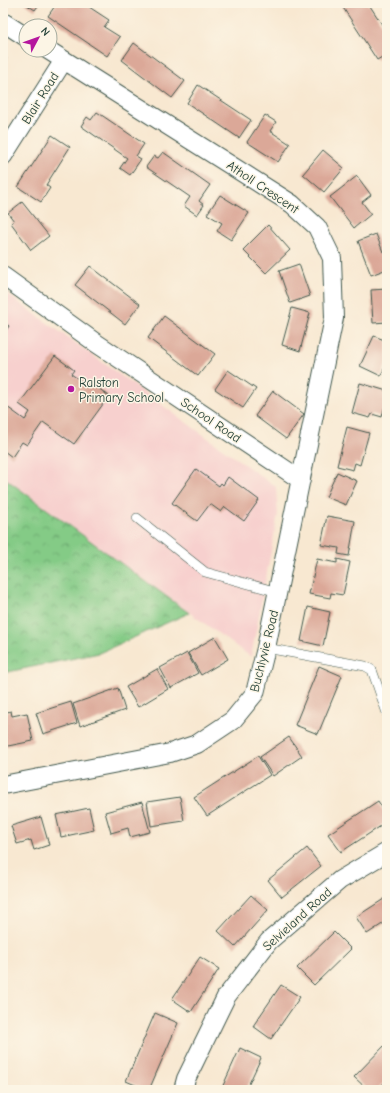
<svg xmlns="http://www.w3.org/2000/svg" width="390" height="1093" font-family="'Comic Neue',sans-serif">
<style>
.built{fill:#f7d0ce}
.park{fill:url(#park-crowns);stroke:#52845d}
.building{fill:#dba898}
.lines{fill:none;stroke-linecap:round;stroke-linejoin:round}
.service-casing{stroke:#40574c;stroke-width:10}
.minor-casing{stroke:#40574c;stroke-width:20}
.service{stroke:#fff;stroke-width:9}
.minor{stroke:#fff;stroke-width:18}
.poi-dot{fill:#b5179e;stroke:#fcf5e5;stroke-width:1.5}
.labels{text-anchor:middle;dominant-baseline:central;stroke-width:3;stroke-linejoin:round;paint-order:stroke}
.street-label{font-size:13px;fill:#1f3d34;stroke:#fcf5e5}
.poi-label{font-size:13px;fill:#1f3d34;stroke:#fcf5e5;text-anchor:start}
</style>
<defs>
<pattern id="park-crowns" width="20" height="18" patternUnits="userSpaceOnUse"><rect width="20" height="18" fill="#84cb86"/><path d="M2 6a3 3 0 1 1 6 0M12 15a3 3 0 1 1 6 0" fill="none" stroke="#6ba66e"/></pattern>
</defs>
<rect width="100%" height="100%" fill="#fcf5e5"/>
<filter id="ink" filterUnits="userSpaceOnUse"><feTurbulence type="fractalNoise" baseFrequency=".025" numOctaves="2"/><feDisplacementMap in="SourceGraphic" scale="8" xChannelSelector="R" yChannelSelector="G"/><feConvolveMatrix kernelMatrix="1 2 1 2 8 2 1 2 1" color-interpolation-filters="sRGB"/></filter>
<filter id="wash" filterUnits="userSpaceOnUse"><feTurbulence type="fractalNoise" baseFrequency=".012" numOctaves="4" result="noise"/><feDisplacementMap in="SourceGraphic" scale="16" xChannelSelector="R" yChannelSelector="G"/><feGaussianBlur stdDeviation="0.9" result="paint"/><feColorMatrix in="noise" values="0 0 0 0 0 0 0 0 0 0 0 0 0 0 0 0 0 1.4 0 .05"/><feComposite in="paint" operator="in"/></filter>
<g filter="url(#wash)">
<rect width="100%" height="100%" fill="#f8e8d1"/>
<path class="built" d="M 3,291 L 276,487 L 278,514 L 251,657 L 3,478 Z"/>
<path class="park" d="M 3,478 L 3,477 L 189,613 L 99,653 L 3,673 Z"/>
<g id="blocks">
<path class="building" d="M 24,3 L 40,3 L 35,10 Z
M 57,3 L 83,3 L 109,20 L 104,27 L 120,37 L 107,56 L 48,16 Z
M 340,3 L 368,3 L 387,32 L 387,54 L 377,60 Z
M 134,43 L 185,81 L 172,98 L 122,60 Z
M 3,55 L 7,58 L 3,64 Z
M 198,85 L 251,120 L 239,138 L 187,103 Z
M 97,112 L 144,144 L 136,156 L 141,159 L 130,175 L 120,168 L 127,158 L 81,126 L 87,117 L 91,120 Z
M 265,115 L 276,122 L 270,131 L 290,144 L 278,162 L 247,142 Z
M 52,135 L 70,147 L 46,185 L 50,188 L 41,202 L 18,187 Z
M 323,150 L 344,168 L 324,192 L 303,174 Z
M 163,152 L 210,185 L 199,201 L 204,205 L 197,215 L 184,206 L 190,197 L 146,167 L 154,156 L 158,158 Z
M 357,176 L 371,195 L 362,202 L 371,214 L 354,228 L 330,197 Z
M 220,195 L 249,213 L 231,240 L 217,231 L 222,223 L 207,214 Z
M 22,202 L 49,236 L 31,250 L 11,223 L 14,221 L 8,213 Z
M 268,225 L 290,250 L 266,273 L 243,250 Z
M 376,234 L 383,252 L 387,250 L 387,269 L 371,275 L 358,241 Z
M 299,264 L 310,296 L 290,303 L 279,271 Z
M 90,266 L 140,304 L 125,324 L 75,285 Z
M 387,289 L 387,322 L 373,323 L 371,290 Z
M 292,308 L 310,313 L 300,351 L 282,345 Z
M 164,316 L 215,354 L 198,376 L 148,338 Z
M 3,321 L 9,326 L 3,335 Z
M 374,336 L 387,341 L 387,362 L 381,376 L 360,366 Z
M 55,356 L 74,370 L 71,374 L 87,385 L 90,382 L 109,396 L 74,444 L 43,422 L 27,445 L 22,442 L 12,457 L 4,451 L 3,452 L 3,404 L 25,420 L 30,412 L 19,404 Z
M 228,370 L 256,389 L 243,408 L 215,389 Z
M 360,383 L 387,391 L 387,398 L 382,417 L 372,414 L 370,418 L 352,413 Z
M 273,391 L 304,414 L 286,439 L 255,416 Z
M 347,427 L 369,433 L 360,465 L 355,463 L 353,470 L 337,466 Z
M 196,469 L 219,486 L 221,483 L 223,485 L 228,477 L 259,500 L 244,521 L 225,507 L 221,512 L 210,504 L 197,521 L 172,503 Z
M 337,472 L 357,481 L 346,505 L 326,497 Z
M 327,516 L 355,521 L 349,556 L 338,554 L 339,548 L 321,545 Z
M 317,559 L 337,563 L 337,559 L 350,562 L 343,595 L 331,593 L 330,598 L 309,594 Z
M 308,607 L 330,612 L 323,646 L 301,641 Z
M 215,637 L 228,659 L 201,675 L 188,653 Z
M 187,653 L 198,673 L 171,688 L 160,668 Z
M 319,666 L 342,676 L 318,734 L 295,725 Z
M 157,669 L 168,689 L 138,707 L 126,687 Z
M 118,688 L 125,710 L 80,726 L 73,704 Z
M 71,702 L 77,723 L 43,734 L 36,713 Z
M 11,711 L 12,716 L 27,713 L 33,741 L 3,747 L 3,713 Z
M 289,737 L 302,756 L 273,776 L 260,757 Z
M 258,756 L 270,775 L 207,816 L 194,797 Z
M 180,797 L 184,821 L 151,826 L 147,802 Z
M 378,801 L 387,815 L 387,822 L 341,852 L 328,834 Z
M 142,802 L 150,832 L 130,837 L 128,828 L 111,833 L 105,812 Z
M 89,808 L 94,830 L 61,837 L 56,815 Z
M 41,817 L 49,845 L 34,850 L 31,840 L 17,844 L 11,826 Z
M 307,848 L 321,866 L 282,897 L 268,880 Z
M 251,895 L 268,910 L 235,947 L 218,931 Z
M 387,897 L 387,921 L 367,934 L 356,917 Z
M 334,932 L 351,949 L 314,985 L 297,968 Z
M 200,957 L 219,969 L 191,1012 L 172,999 Z
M 281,985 L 300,997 L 271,1039 L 253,1026 Z
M 155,1013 L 178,1023 L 149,1090 L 147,1090 L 126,1081 Z
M 387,1043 L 387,1080 L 377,1090 L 368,1090 L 354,1077 Z
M 240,1048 L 261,1058 L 246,1090 L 221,1090 Z"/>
</g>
</g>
<g filter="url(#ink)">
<use href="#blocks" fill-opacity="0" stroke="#40574c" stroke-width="1"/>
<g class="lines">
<defs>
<path id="service" d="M 137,518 L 205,572 L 278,592
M 266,648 L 365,666 L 372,670 L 387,713"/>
<path id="minor" d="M 3,22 L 26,37
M 3,156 L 64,60
M 3,276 L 96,343 L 301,480
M 3,785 L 170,753 L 197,744 L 233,720 L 255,693 L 266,648 L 334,318 L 332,258 L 317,227 L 292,204 L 48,50
M 183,1090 L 186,1079 L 226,997 L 269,941 L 340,880 L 387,852"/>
</defs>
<use href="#service" class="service-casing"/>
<use href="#minor" class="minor-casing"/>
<use href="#service" class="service"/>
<use href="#minor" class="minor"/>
</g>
</g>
<circle class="poi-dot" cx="71" cy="389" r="4"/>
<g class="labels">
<g class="street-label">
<text transform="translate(40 98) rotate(-58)">Blair Road</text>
<text transform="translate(263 187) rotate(34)">Atholl Crescent</text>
<text transform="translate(211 420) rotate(34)">School Road</text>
<text transform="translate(264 651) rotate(-76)">Buchlyvie Road</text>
<text transform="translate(297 919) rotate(-42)">Selvieland Road</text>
</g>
<g class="poi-label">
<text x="79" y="382">Ralston<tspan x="79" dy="15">Primary School</tspan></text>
</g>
</g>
<rect width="390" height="1093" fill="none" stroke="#fcf5e5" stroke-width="16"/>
<g transform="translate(38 38) rotate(49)"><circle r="19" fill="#fcf5e5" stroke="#a4ab9e"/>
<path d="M0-3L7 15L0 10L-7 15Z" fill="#b5179e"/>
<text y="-6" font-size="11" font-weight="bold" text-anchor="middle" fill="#1f3d34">N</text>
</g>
</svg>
